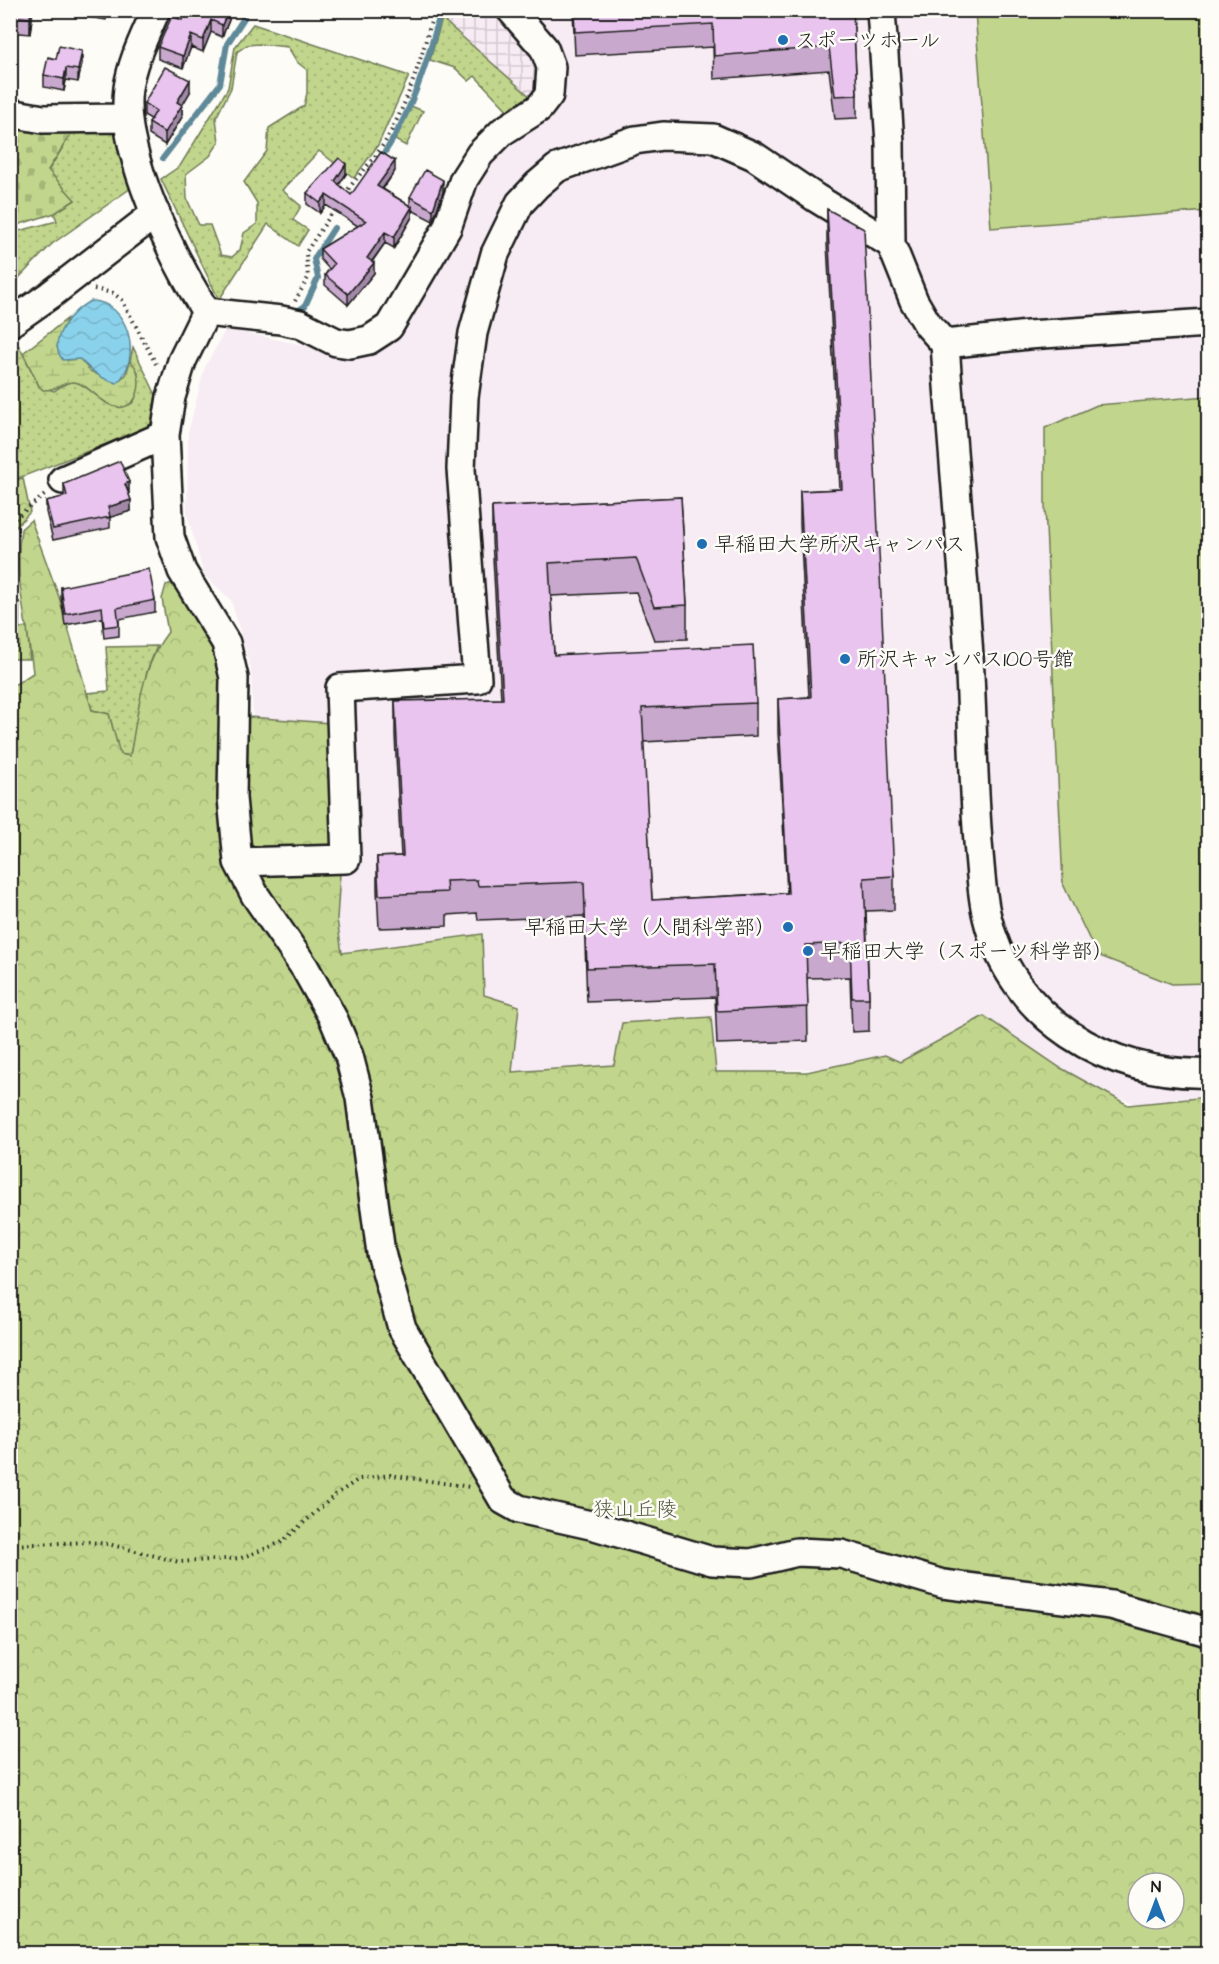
<svg xmlns="http://www.w3.org/2000/svg" width="1219" height="1964" font-family="'Architects Daughter','Klee One',sans-serif">
<style>
.built{fill:#f7ebf4}
.industrial{fill:url(#industrial-grid)}
.grass{fill:url(#grass-dots);stroke:#6e7954;stroke-width:1.5;fill-rule:evenodd}
.forest{fill:url(#forest-crowns);stroke:#6e7954;stroke-width:1.5;fill-rule:evenodd}
.wetland{fill:url(#wetland-marsh);stroke:#6e7954;stroke-width:1.5}
.cemetery{fill:url(#cemetery-stones);stroke:#6e7954;stroke-width:1.5}
.pitch{fill:#c1d68c;stroke:#6e7954;stroke-width:1.5}
.water{fill:url(#water-waves);stroke:#5e8998;stroke-width:1.5}
.lines{fill:none;stroke-linecap:round;stroke-linejoin:round}
.stream{stroke:#5e8998;stroke-width:6}
.minor-casing{stroke:#1c1c1c;stroke-width:32}
.path{stroke:#1c1c1c;stroke-width:4;stroke-dasharray:1.5 4.5;stroke-linecap:butt}
.minor{stroke:#fdfcf7;stroke-width:27}
.wall{fill:#c8a9cd;stroke:#1c1c1c;stroke-width:1.5}
.shaded-wall{fill:#a289a7;stroke:#1c1c1c;stroke-width:1.5}
.building{fill:#e8c4ee;stroke:#1c1c1c;stroke-width:1.5}
.poi-dot{fill:#1f6fb2;stroke:#fdfcf7;stroke-width:2}
.labels{text-anchor:middle;dominant-baseline:central;stroke-width:5;stroke-linejoin:round;paint-order:stroke}
.poi-label{font-size:21px;fill:#1c1c1c;stroke:#fdfcf7;text-anchor:start}
.park-label{font-size:21px;fill:#565d43;stroke:#fdfcf7}
</style>
<defs>
<pattern id="industrial-grid" width="8" height="8" patternUnits="userSpaceOnUse" patternTransform="scale(1.5)"><rect width="8" height="8" fill="#f7ebf4"/><path d="M0 4h8M4 0v8" fill="none" stroke="#d3c9d1"/></pattern>
<pattern id="grass-dots" width="8" height="8" patternUnits="userSpaceOnUse" patternTransform="scale(1.5)"><rect width="8" height="8" fill="#c1d68c"/><path d="M2 2h.1M6 6h.1" fill="none" stroke="#a5b778" stroke-width="1.8" stroke-linecap="round"/></pattern>
<pattern id="forest-crowns" width="20" height="18" patternUnits="userSpaceOnUse" patternTransform="scale(1.5)"><rect width="20" height="18" fill="#c1d68c"/><path d="M2 6a3 3 0 1 1 6 0M12 15a3 3 0 1 1 6 0" fill="none" stroke="#a5b778"/></pattern>
<pattern id="wetland-marsh" width="20" height="14" patternUnits="userSpaceOnUse" patternTransform="scale(1.5)"><rect width="20" height="14" fill="#c1d68c"/><path d="M1 5h8M5 5V1M11 12h8M15 12V8" fill="none" stroke="#a5b778"/></pattern>
<pattern id="cemetery-stones" width="16" height="16" patternUnits="userSpaceOnUse" patternTransform="scale(1.5)"><rect width="16" height="16" fill="#c1d68c"/><path d="M2 7V4a2 2 0 0 1 4 0v3zM10 15v-3a2 2 0 0 1 4 0v3z" fill="#a5b778"/></pattern>
<pattern id="water-waves" width="16" height="10" patternUnits="userSpaceOnUse" patternTransform="scale(1.5)"><rect width="16" height="10" fill="#8ad2eb"/><path d="M0 5q4-4 8 0t8 0" fill="none" stroke="#76b4c9"/></pattern>
</defs>
<rect width="100%" height="100%" fill="#fdfcf7"/>
<filter id="ink" filterUnits="userSpaceOnUse"><feTurbulence type="fractalNoise" baseFrequency=".0167" numOctaves="2"/><feDisplacementMap in="SourceGraphic" scale="12" xChannelSelector="R" yChannelSelector="G"/><feConvolveMatrix kernelMatrix="1 2 1 2 8 2 1 2 1" color-interpolation-filters="sRGB"/></filter>
<g filter="url(#ink)">
<path class="built" d="M 528,11 L 1208,11 L 1208,1105 L 1144,1106 L 1001,1061 L 377,1087 L 254,746 L 251,669 L 231,600 L 204,575 L 187,513 L 188,433 L 205,367 L 226,329 L 356,356 L 401,339 L 461,229 L 490,160 L 552,115 L 557,65 L 543,24 Z"/>
<path class="industrial" d="M 445,11 L 499,11 L 542,66 L 534,100 L 442,19 Z"/>
<path class="grass" d="M 442,19 L 534,100 L 512,115 L 475,76 L 469,81 L 455,68 L 430,60 Z
M 253,24 L 409,76 L 378,145 L 354,178 L 319,151 L 282,190 L 301,206 L 293,220 L 308,230 L 298,246 L 268,224 L 219,300 L 161,179 L 180,166 L 228,88 L 235,47 ZM 259,44 L 288,47 L 297,62 L 307,70 L 307,93 L 304,106 L 269,128 L 267,151 L 244,182 L 257,203 L 257,224 L 244,233 L 240,250 L 232,257 L 221,255 L 210,225 L 199,225 L 187,199 L 186,174 L 210,156 L 219,142 L 216,118 L 231,88 L 237,52 L 247,45 Z
M 411,106 L 423,111 L 406,146 L 395,140 Z
M 76,126 L 119,130 L 131,188 L 52,244 L 11,286 L 11,233 L 57,221 L 54,213 L 75,200 L 48,171 Z
M 19,346 L 39,386 L 54,391 C 59,388 66,382 71,382 C 92,379 104,420 134,402 L 138,372 L 130,361 L 133,347 L 156,395 L 150,427 L 11,481 L 11,349 Z
M 157,646 L 147,671 L 130,756 L 119,754 L 109,714 L 92,710 L 87,693 L 109,691 L 106,647 Z"/>
<path class="forest" d="M 23,478 L 30,512 L 11,532 L 11,481 Z
M 31,520 L 59,597 L 92,710 L 109,714 L 120,754 L 130,756 C 138,714 141,666 168,632 L 162,599 L 166,585 L 176,582 L 248,717 L 330,723 L 340,873 L 337,919 L 342,953 L 482,934 L 484,995 L 519,1006 L 512,1072 L 614,1065 L 622,1023 L 711,1017 L 716,1072 L 807,1072 L 885,1055 L 900,1062 L 984,1016 L 1059,1067 L 1128,1105 L 1208,1097 L 1208,1953 L 11,1953 L 10,682 L 16,684 L 33,673 C 28,623 13,580 21,529 ZM 1138,1883 L 1174,1883 L 1174,1919 L 1138,1919 Z"/>
<path class="wetland" d="M 67,319 L 57,347 L 67,360 L 80,359 L 90,371 L 114,383 L 126,375 L 130,361 C 137,367 138,372 139,382 C 139,388 137,399 131,403 C 111,420 92,384 74,382 C 64,381 57,391 43,390 L 39,386 L 23,353 Z"/>
<path class="cemetery" d="M 11,120 L 76,126 L 48,170 L 75,200 L 55,213 L 11,227 Z
M 27,627 L 30,659 L 11,659 L 11,629 Z"/>
<path class="pitch" d="M 975,11 L 1208,11 L 1208,211 L 991,228 Z
M 1208,396 L 1208,983 L 1172,984 L 1097,955 L 1063,884 L 1045,506 L 1045,428 L 1097,405 Z"/>
<path class="water" d="M 91,301 C 129,301 143,359 117,383 C 102,380 91,371 80,359 L 63,360 C 46,341 72,309 91,301 Z"/>
<g class="lines">
<path class="stream" d="M 163,158 L 220,84 L 227,44 L 244,18 L 244,10
M 381,158 C 411,115 428,61 441,10
M 296,312 L 305,306 L 318,278 L 314,259 L 334,228"/>
<defs>
<path id="minor" d="M 156,10 C 145,36 132,60 128,88 C 119,152 173,258 206,312
M 881,10 L 890,143 L 891,244 L 914,301 L 928,325 L 945,344 C 952,448 962,552 969,656 C 973,722 973,788 979,854 C 981,875 982,897 987,917 C 1011,1018 1109,1077 1208,1073
M 10,113 L 43,119 L 127,118
M 206,312 L 182,361 L 171,397 L 165,435 L 170,537 L 182,571 L 226,643 L 234,678 L 232,798 L 238,862 L 255,895 L 305,968 L 334,1020 L 349,1056 L 360,1098 L 381,1253 L 402,1328 L 503,1500 L 519,1509 L 595,1526 L 712,1561 L 751,1563 L 797,1552 L 841,1554 L 943,1584 L 1111,1605 L 1208,1632
M 206,312 L 281,320 L 300,324 L 336,342 L 350,344 L 369,340 L 389,327 L 447,228 L 464,179 L 480,154 L 503,131 L 539,108 L 549,95 L 551,67 L 544,48 L 511,10
M 10,323 L 50,295 L 156,213
M 945,344 L 1028,335 L 1208,323
M 63,480 L 165,435
M 238,862 L 346,859 L 340,688 L 477,679 L 461,469 L 464,397 L 473,333 L 495,254 L 520,203 L 537,185 L 557,168 L 635,140 L 663,136 L 713,138 L 754,156 L 816,198 L 891,244"/>
</defs>
<use href="#minor" class="minor-casing"/>
<path class="path" d="M 345,194 C 357,176 373,161 385,142 C 408,103 423,54 434,10
M 94,289 L 113,293 L 122,300 L 156,364
M 295,301 L 308,278 L 306,252 L 336,207
M 10,522 L 46,494
M 10,1545 L 88,1542 L 108,1544 L 179,1562 L 241,1558 L 282,1542 L 335,1495 L 359,1479 L 390,1475 L 470,1487"/>
<use href="#minor" class="minor"/>
</g>
<path class="wall" d="M 10,10 L 33,10 L 30,34 L 10,32 Z
M 44,10 L 108,10 L 106,20 Z
M 229,10 L 229,20 L 222,37 L 211,32 L 203,52 L 191,47 L 183,68 L 158,59 L 158,47 L 182,20 Z
M 573,10 L 853,10 L 857,95 L 857,118 L 835,119 L 829,70 L 714,79 L 713,47 L 575,55 Z
M 56,59 L 82,63 L 78,82 L 66,80 L 64,91 L 44,87 L 44,75 Z
M 190,92 L 182,105 L 182,117 L 165,145 L 149,135 L 149,123 L 151,119 L 144,115 L 144,103 Z
M 395,171 L 383,189 L 410,206 L 410,197 L 443,192 L 433,221 L 412,210 L 412,217 L 394,248 L 385,243 L 372,262 L 374,273 L 348,305 L 325,285 L 325,275 L 329,269 L 320,259 L 320,249 L 358,226 L 326,205 L 320,213 L 307,204 L 307,193 L 346,174 L 339,185 L 351,195 Z
M 827,209 L 894,876 L 894,910 L 866,911 L 869,998 L 869,1031 L 852,1032 L 850,977 L 807,978 L 808,1041 L 717,1044 L 715,997 L 587,1002 L 584,916 L 478,920 L 477,913 L 447,915 L 447,926 L 379,928 L 377,890 L 377,857 L 401,856 L 395,735 L 395,701 L 501,699 L 492,540 L 492,507 L 681,497 L 687,605 L 687,639 L 654,640 L 636,592 L 551,596 L 554,655 L 756,703 L 756,736 L 643,742 L 652,900 L 787,893 L 778,732 L 778,699 L 809,697 L 800,524 L 800,491 L 840,489 L 827,243 Z
M 64,484 L 129,493 L 131,511 L 110,517 L 110,528 L 53,540 L 46,512 L 46,501 L 64,497 Z
M 61,587 L 155,600 L 155,612 L 119,619 L 119,636 L 104,638 L 102,618 L 65,625 L 61,598 Z
M 19,602 L 19,627 L 10,628 L 10,603 Z"/>
<path class="shaded-wall" d="M 31,10 L 33,10 L 30,34 L 30,18 Z
M 228,10 L 229,10 L 229,20 L 222,37 L 222,25 Z
M 211,20 L 211,32 L 203,52 L 203,40 Z
M 191,35 L 191,47 L 183,68 L 183,56 Z
M 82,51 L 82,63 L 78,82 L 78,70 Z
M 66,68 L 66,80 L 64,91 L 64,79 Z
M 190,80 L 190,92 L 182,106 L 182,105 L 182,117 L 165,145 L 165,133 L 177,102 Z
M 395,161 L 395,171 L 377,196 L 377,186 Z
M 346,164 L 346,174 L 335,191 L 335,181 Z
M 443,180 L 443,192 L 433,221 L 433,210 Z
M 326,195 L 326,205 L 320,213 L 320,203 Z
M 412,207 L 412,217 L 394,248 L 394,237 Z
M 385,232 L 385,243 L 367,268 L 367,258 Z
M 374,263 L 374,273 L 348,305 L 348,294 Z
M 129,482 L 129,493 L 125,484 Z
M 131,500 L 131,511 L 108,518 L 108,507 Z"/>
<path class="building" d="M 10,10 L 31,10 L 30,18 L 10,16 Z
M 185,10 L 228,10 L 222,25 L 211,20 L 203,40 L 191,35 L 183,56 L 158,47 L 172,16 L 182,20 Z
M 574,10 L 853,10 L 857,95 L 835,96 L 829,47 L 714,56 L 713,24 L 575,32 Z
M 59,46 L 82,51 L 78,70 L 66,68 L 64,79 L 44,75 L 48,57 L 56,59 Z
M 165,67 L 190,80 L 177,102 L 182,105 L 165,133 L 149,123 L 156,111 L 144,103 Z
M 381,152 L 395,161 L 377,186 L 412,207 L 394,237 L 385,232 L 367,258 L 374,263 L 348,294 L 325,275 L 334,264 L 320,249 L 366,221 L 326,195 L 320,203 L 307,193 L 339,158 L 346,164 L 335,181 L 351,195 Z
M 425,170 L 443,180 L 433,210 L 410,197 Z
M 827,209 L 864,229 L 894,876 L 864,878 L 869,998 L 852,998 L 850,943 L 806,945 L 808,1007 L 717,1011 L 715,964 L 587,968 L 584,882 L 478,886 L 477,880 L 446,881 L 447,892 L 379,895 L 377,857 L 403,856 L 395,701 L 503,699 L 492,507 L 681,497 L 687,605 L 654,607 L 636,558 L 549,563 L 554,655 L 753,645 L 756,703 L 642,708 L 652,900 L 788,893 L 778,699 L 811,697 L 800,491 L 842,489 Z
M 120,461 L 129,482 L 125,484 L 131,500 L 108,507 L 110,517 L 53,529 L 46,501 L 67,496 L 64,484 Z
M 149,569 L 155,600 L 117,608 L 119,625 L 104,627 L 102,607 L 65,614 L 61,587 Z
M 19,602 L 19,621 L 10,622 L 10,603 Z"/>
</g>
<g class="poi-dot">
<circle cx="783" cy="40" r="6"/>
<circle cx="702" cy="544" r="6"/>
<circle cx="845" cy="659" r="6"/>
<circle cx="788" cy="927" r="6"/>
<circle cx="808" cy="951" r="6"/>
</g>
<g class="labels">
<g class="poi-label">
<text x="795" y="40">スポーツホール</text>
<text x="714" y="544">早稲田大学所沢キャンパス</text>
<text x="857" y="659">所沢キャンパス100号館</text>
<text x="776" y="927" text-anchor="end">早稲田大学（人間科学部）</text>
<text x="820" y="951">早稲田大学（スポーツ科学部）</text>
</g>
<g class="park-label">
<text x="635" y="1509">狭山丘陵</text>
</g>
</g>
<rect width="1219" height="1964" fill="none" stroke="#fdfcf7" stroke-width="36"/>
<rect x="18" y="18" width="1183" height="1928" fill="none" stroke="#1c1c1c" stroke-width="2" filter="url(#ink)"/>
<g transform="translate(1156 1901)"><circle r="28" fill="#fdfcf7" stroke="#a3a29f" stroke-width="1.5"/>
<path d="M0-4.5L10 22L0 15L-10 22Z" fill="#1f6fb2"/>
<text y="-9" font-size="16" font-weight="bold" text-anchor="middle" fill="#1c1c1c">N</text>
</g>
</svg>
